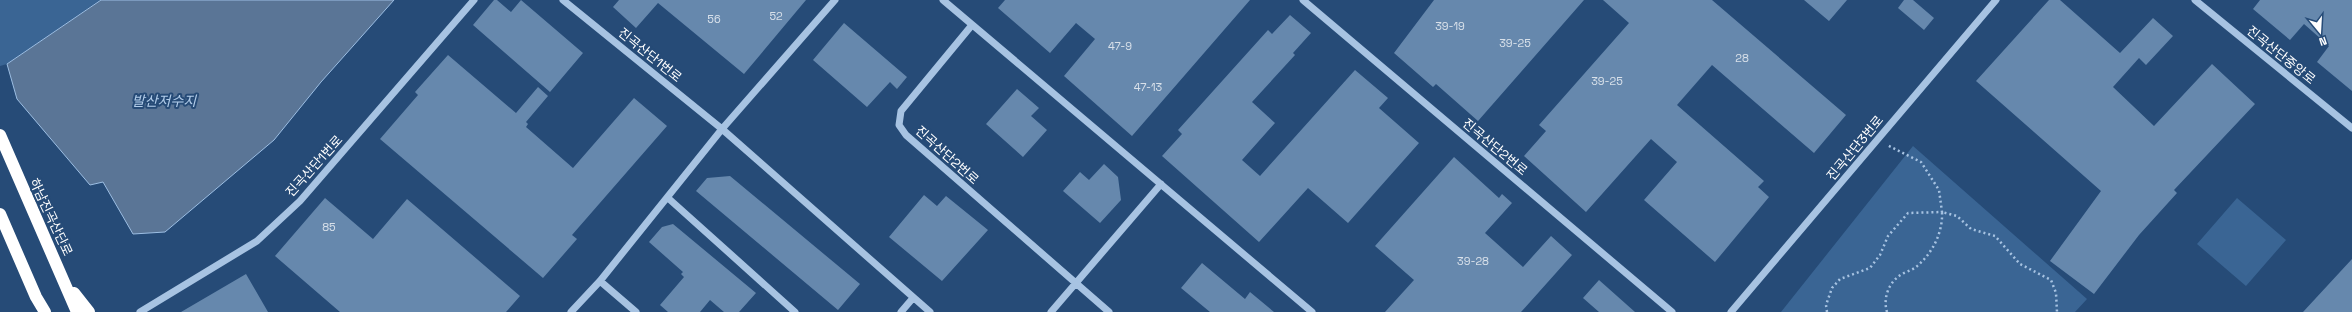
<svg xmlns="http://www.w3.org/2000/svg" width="2352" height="312" font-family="'Space Grotesk','Noto Sans KR',sans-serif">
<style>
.green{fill:#3a6594}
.water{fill:#5a7596;stroke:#9cbee3}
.building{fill:#6688ad}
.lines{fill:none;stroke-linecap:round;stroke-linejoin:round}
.path{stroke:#a7c3e2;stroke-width:2.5;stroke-dasharray:2 3;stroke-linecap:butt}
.minor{stroke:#a7c3e2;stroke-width:7}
.highway{stroke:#fff;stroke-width:12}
.labels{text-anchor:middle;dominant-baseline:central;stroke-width:4;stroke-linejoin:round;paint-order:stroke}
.number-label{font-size:11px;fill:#d9e1ea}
.street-label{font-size:13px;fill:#fff;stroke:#264b77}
.water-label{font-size:14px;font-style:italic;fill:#b2cdea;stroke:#264b77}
</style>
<rect width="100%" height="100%" fill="#264b77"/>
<path class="green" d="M 0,0 L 100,0 L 7,64 L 0,66 Z
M 1913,146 L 2087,299 L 2075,312 L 1781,312 Z
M 2237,198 L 2286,240 L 2246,286 L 2197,244 Z"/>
<path class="water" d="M 101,0 L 394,0 L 321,82 L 274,140 L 165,232 L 133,234 L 103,182 L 90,185 L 17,99 L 7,64 Z"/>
<path class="building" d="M 494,0 L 497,0 L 511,12 L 521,0 L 583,53 L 550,92 L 473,25 Z
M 619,0 L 806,0 L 744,74 L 658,3 L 636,28 L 613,7 Z
M 1005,0 L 1250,0 L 1132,136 L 1064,76 L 1095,39 L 1076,23 L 1050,53 L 998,8 Z
M 1434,0 L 1584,0 L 1478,121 L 1436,84 L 1433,87 L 1394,53 Z
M 1603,0 L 1712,0 L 1846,115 L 1814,153 L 1712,65 L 1677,105 L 1764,181 L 1758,187 L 1769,197 L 1715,262 L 1644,200 L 1677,162 L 1651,139 L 1586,212 L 1524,156 L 1546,131 L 1539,125 L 1629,23 Z
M 1804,0 L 1847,0 L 1829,21 Z
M 1904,0 L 1913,0 L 1934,18 L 1924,30 L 1898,8 Z
M 2049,0 L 2060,0 L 2120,53 L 2153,18 L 2173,36 L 2146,65 L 2139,58 L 2113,87 L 2154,126 L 2212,64 L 2255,104 L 2174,190 L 2177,193 L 2139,235 L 2094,294 L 2050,261 L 2101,191 L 1976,81 Z
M 2260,0 L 2352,0 L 2352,91 L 2317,62 L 2329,46 L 2304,24 L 2290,40 L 2253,9 Z
M 1290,15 L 1311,33 L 1293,53 L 1295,55 L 1252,102 L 1275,123 L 1242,160 L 1260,176 L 1355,70 L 1388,98 L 1379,108 L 1419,143 L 1348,223 L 1308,188 L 1259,242 L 1162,156 L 1182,134 L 1178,130 L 1268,30 L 1272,34 Z
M 844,23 L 907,77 L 897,89 L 890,82 L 867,107 L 813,60 Z
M 448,55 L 516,113 L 538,87 L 548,96 L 526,122 L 528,124 L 526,127 L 573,168 L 634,98 L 667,126 L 572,235 L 577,239 L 543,278 L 380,139 L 418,95 L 415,92 Z
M 1017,89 L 1039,108 L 1031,116 L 1047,130 L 1023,157 L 986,124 Z
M 1454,157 L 1499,198 L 1502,194 L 1512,203 L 1485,233 L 1523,267 L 1551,236 L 1572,255 L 1521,312 L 1385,312 L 1414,280 L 1375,246 Z
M 1104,164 L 1118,177 L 1121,200 L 1100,223 L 1063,191 L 1080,172 L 1089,180 Z
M 730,176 L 860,284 L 838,310 L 696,191 L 707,178 Z
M 924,195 L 937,206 L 946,196 L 988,230 L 942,281 L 889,237 Z
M 325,198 L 373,239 L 407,199 L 520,296 L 506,312 L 340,312 L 275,256 Z
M 673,224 L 756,293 L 739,312 L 724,312 L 710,300 L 700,312 L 668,312 L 660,305 L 684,277 L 681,274 L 683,272 L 649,242 L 662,227 Z
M 2352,259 L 2352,312 L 2303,312 Z
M 1202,263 L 1245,299 L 1250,292 L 1274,312 L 1210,312 L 1181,288 Z
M 246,274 L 268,312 L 181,312 Z
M 1599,280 L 1635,312 L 1599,312 L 1583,298 Z"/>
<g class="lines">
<path class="path" d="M 1827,312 L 1826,305 L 1832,288 L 1840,279 L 1870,268 L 1880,255 L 1888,236 L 1908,213 L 1942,212 L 1939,190 L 1921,162 L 1887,145
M 1887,312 C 1883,299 1888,284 1899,276 C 1904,272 1911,271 1916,267 C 1932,254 1943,233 1942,212 L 1957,216 L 1971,229 L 1995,236 L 2020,264 L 2051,280 L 2056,293 L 2057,312"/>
<path class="minor" d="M 563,0 L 722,129 L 930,312
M 943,0 L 1312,312
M 1303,0 L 1672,312
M 2195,0 L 2352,128
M 972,25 L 901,111 L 899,125 L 906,135 L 1109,312
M 668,198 L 795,312
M 600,281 L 636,312
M 140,312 L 257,241 L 300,201 L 474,0
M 571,312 L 600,281 L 722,129 L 835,0
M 901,312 L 913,298
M 1051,312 L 1161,184
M 1731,312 L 1996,0"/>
<path class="highway" d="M 0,135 L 77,312
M 0,214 L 36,297 L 45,312
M 74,293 L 89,312"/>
</g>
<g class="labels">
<g class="number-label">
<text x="776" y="16">52</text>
<text x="714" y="19">56</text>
<text x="1450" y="26">39-19</text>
<text x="1515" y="43">39-25</text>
<text x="1120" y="46">47-9</text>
<text x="1742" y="58">28</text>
<text x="1607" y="81">39-25</text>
<text x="1148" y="87">47-13</text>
<text x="329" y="227">85</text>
<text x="1473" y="261">39-28</text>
</g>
<g class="street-label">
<text transform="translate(650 55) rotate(39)">진곡산단1번로</text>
<text transform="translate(2281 55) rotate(39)">진곡산단중앙로</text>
<text transform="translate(1495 147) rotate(40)">진곡산단2번로</text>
<text transform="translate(1855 148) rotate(-50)">진곡산단3번로</text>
<text transform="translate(947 155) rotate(42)">진곡산단2번로</text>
<text transform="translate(314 166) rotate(-48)">진곡산단1번로</text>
<text transform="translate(51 217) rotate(65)">하남진곡산단로</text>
</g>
<g class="water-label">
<text x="164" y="101">발산저수지</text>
</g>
</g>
<g transform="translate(2320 32) rotate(162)" stroke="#264b77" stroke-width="3" paint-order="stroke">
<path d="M0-3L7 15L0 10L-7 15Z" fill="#ffffff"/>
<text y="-6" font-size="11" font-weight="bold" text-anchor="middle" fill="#ffffff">N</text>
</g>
</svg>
